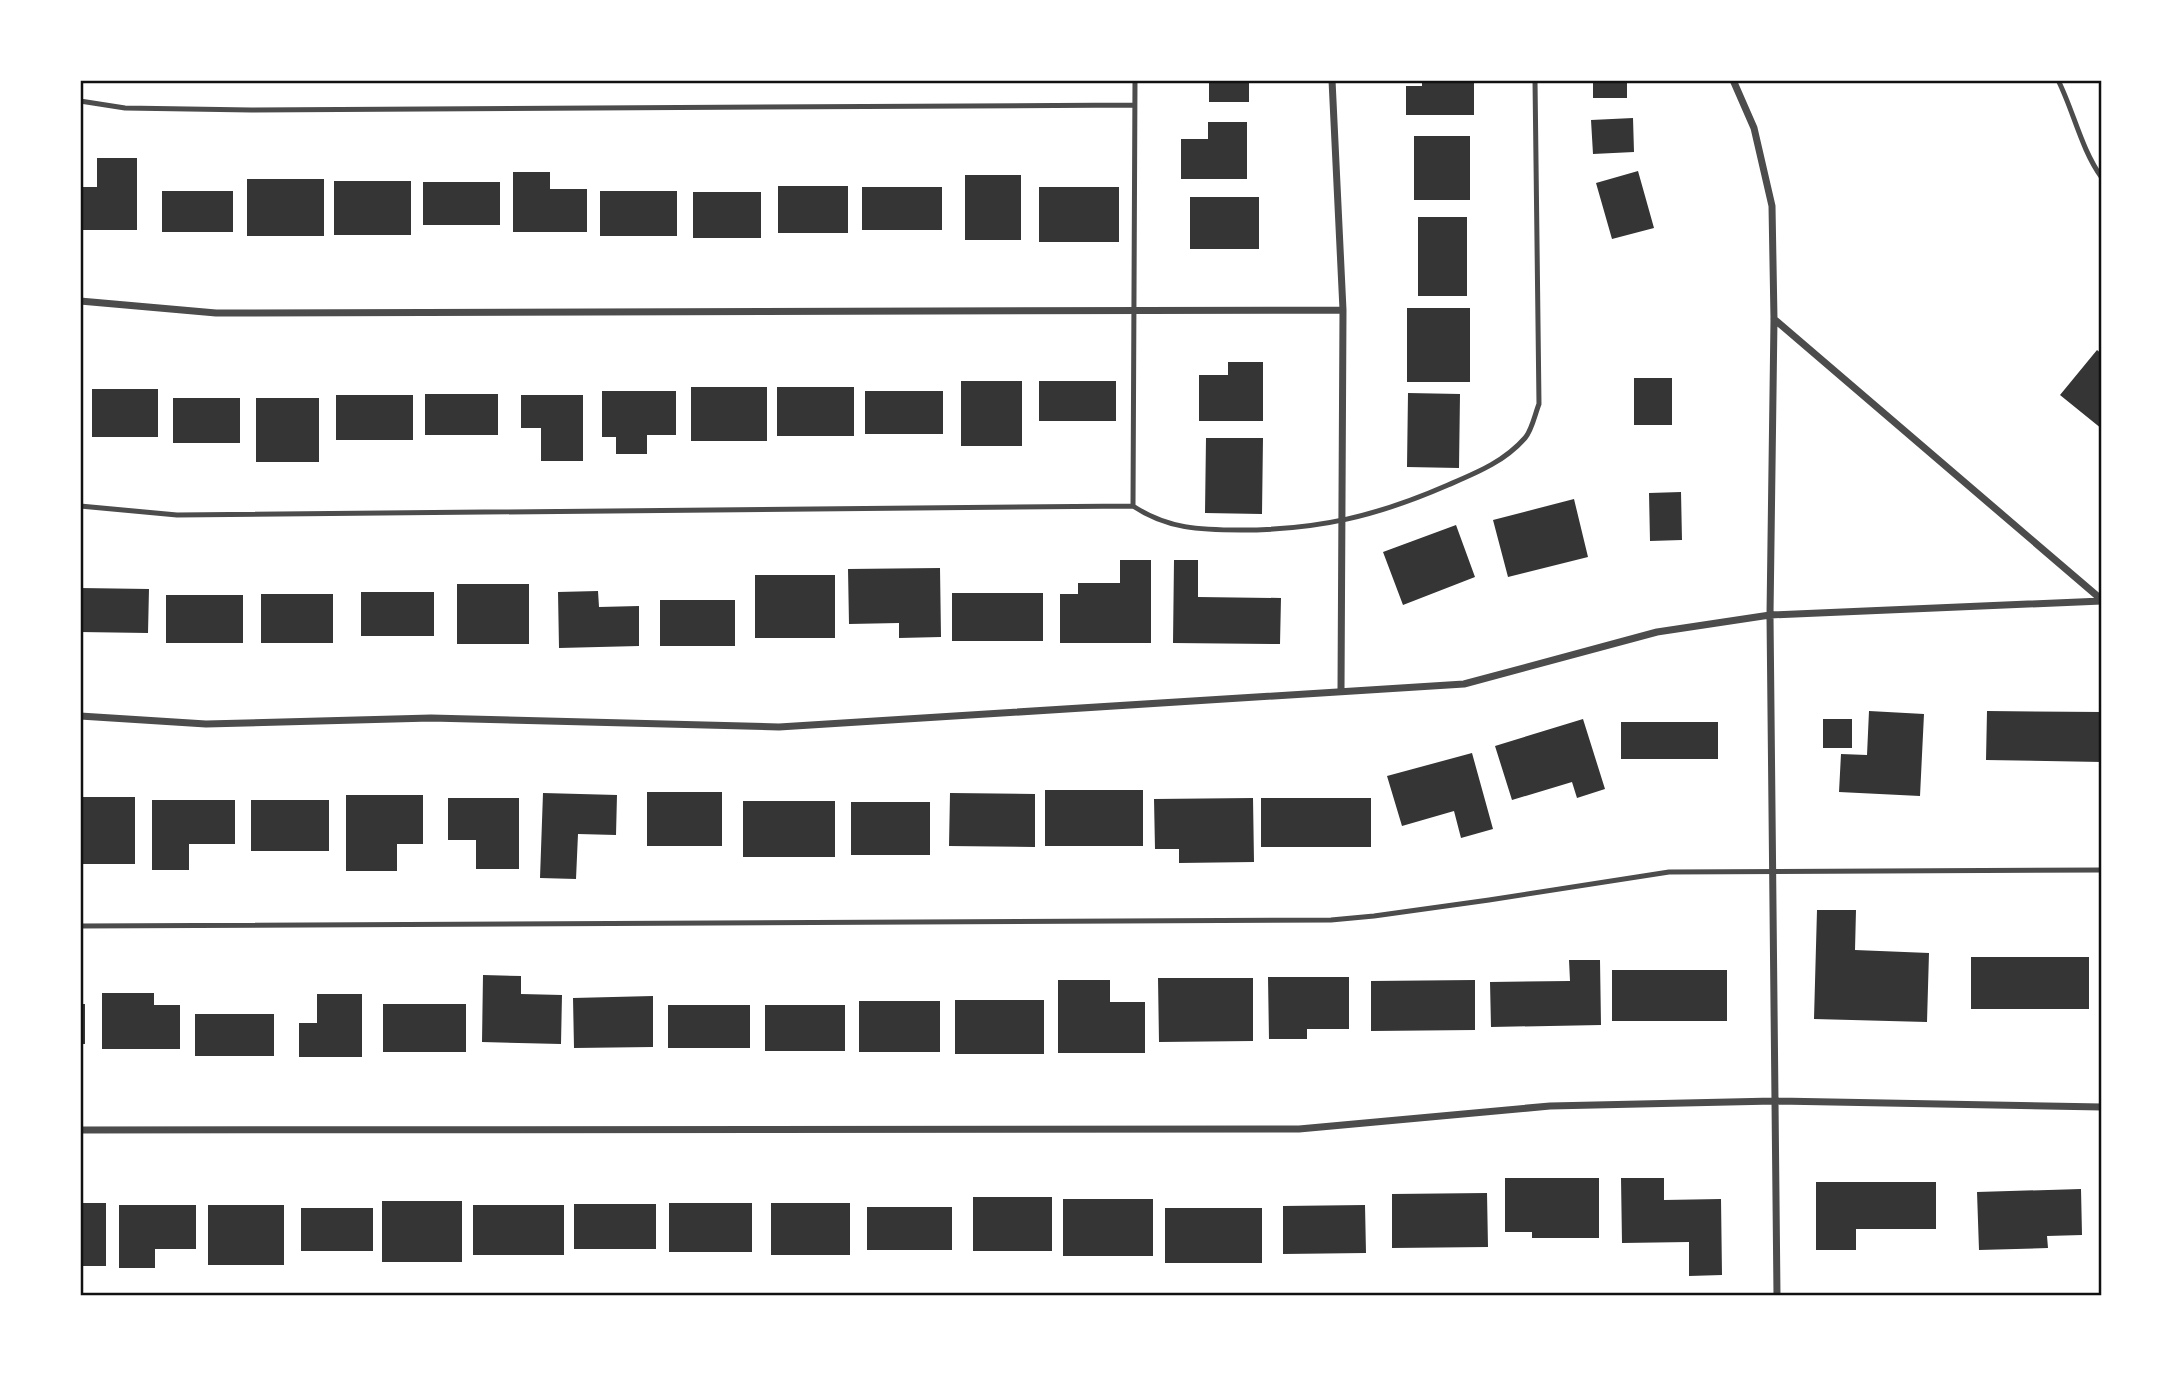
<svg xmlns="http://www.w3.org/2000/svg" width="2182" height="1376" font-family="'Playfair Display',serif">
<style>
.building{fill:#353535}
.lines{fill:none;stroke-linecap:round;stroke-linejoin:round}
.service{stroke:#4c4c4c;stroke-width:5}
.minor{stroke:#4c4c4c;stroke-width:7}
.neatline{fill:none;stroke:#111;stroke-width:2.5}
</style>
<rect width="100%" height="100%" fill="#fff"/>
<path class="building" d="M 1209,80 L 1249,80 L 1249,102 L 1209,102 Z
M 1422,80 L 1474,80 L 1474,115 L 1406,115 L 1406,86 L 1422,86 Z
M 1593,80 L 1627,80 L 1627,98 L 1593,98 Z
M 1633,118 L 1634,152 L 1593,154 L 1591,120 Z
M 1208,122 L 1247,122 L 1247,179 L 1181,179 L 1181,139 L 1208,139 Z
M 1414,136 L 1470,136 L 1470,200 L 1414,200 Z
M 97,158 L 137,158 L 137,230 L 80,230 L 80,187 L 97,187 Z
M 1638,171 L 1654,228 L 1612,239 L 1596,183 Z
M 513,172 L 550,172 L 550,189 L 587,189 L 587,232 L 513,232 Z
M 965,175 L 1021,175 L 1021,240 L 965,240 Z
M 247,179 L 324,179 L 324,236 L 247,236 Z
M 334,181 L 411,181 L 411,235 L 334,235 Z
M 423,182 L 500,182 L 500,225 L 423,225 Z
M 778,186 L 848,186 L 848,233 L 778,233 Z
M 862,187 L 942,187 L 942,230 L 862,230 Z
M 1039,187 L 1119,187 L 1119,242 L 1039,242 Z
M 162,191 L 233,191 L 233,232 L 162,232 Z
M 600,191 L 677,191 L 677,236 L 600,236 Z
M 693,192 L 761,192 L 761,238 L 693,238 Z
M 1190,197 L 1259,197 L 1259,249 L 1190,249 Z
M 1418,217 L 1467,217 L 1467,296 L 1418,296 Z
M 1407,308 L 1470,308 L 1470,382 L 1407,382 Z
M 2097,350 L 2102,354 L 2102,429 L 2060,395 Z
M 1228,362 L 1263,362 L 1263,421 L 1199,421 L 1199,375 L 1228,375 Z
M 1634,378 L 1672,378 L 1672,425 L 1634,425 Z
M 961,381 L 1022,381 L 1022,446 L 961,446 Z
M 1039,381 L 1116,381 L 1116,421 L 1039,421 Z
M 691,387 L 767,387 L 767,441 L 691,441 Z
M 777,387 L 854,387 L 854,436 L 777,436 Z
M 92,389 L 158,389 L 158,437 L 92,437 Z
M 602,391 L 676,391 L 676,435 L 647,435 L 647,454 L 616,454 L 616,437 L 602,437 Z
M 865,391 L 943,391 L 943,434 L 865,434 Z
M 1408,393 L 1460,394 L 1459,468 L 1407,467 Z
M 425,394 L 498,394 L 498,435 L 425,435 Z
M 336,395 L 413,395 L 413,440 L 336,440 Z
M 521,395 L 583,395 L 583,461 L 541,461 L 541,428 L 521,428 Z
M 173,398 L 240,398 L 240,443 L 173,443 Z
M 256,398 L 319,398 L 319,462 L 256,462 Z
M 1206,438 L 1263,438 L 1262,514 L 1205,513 Z
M 1681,492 L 1682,540 L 1650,541 L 1649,493 Z
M 1574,499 L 1588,557 L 1508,577 L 1493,520 Z
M 1456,525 L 1475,577 L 1403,605 L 1383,552 Z
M 1120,560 L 1151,560 L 1151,643 L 1060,643 L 1060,594 L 1078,594 L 1078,583 L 1120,583 Z
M 1174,560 L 1198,560 L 1198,597 L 1281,598 L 1280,644 L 1173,643 Z
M 940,568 L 941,637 L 899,638 L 899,623 L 849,624 L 848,569 Z
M 755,575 L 835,575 L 835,638 L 755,638 Z
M 457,584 L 529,584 L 529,644 L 457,644 Z
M 80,588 L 149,589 L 148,633 L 80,632 Z
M 598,591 L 599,607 L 639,606 L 639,646 L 559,648 L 558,592 Z
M 361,592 L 434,592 L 434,636 L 361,636 Z
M 952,593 L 1043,593 L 1043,641 L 952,641 Z
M 261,594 L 333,594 L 333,643 L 261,643 Z
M 166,595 L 243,595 L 243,643 L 166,643 Z
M 660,600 L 735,600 L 735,646 L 660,646 Z
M 1869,711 L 1924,714 L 1920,796 L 1839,792 L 1841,754 L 1867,755 Z
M 1987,711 L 2102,712 L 2102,762 L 1986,760 Z
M 1583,719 L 1605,789 L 1577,798 L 1572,782 L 1512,800 L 1495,746 Z
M 1823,719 L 1852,719 L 1852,748 L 1823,748 Z
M 1621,722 L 1718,722 L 1718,759 L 1621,759 Z
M 1472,753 L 1493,829 L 1461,838 L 1454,811 L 1402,826 L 1387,776 Z
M 1045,790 L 1143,790 L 1143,846 L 1045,846 Z
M 647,792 L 722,792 L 722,846 L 647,846 Z
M 543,793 L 617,795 L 616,835 L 578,834 L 576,879 L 540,878 Z
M 950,793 L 1035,794 L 1035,847 L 949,846 Z
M 346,795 L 423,795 L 423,844 L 397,844 L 397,871 L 346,871 Z
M 80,797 L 135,797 L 135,864 L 80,864 Z
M 448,798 L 519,798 L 519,869 L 476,869 L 476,840 L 448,840 Z
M 1253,798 L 1254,862 L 1179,863 L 1179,849 L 1155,849 L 1154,799 Z
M 1261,798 L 1371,798 L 1371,847 L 1261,847 Z
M 152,800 L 235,800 L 235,844 L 189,844 L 189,870 L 152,870 Z
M 251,800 L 329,800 L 329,851 L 251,851 Z
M 743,801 L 835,801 L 835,857 L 743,857 Z
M 851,802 L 930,802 L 930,855 L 851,855 Z
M 1817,910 L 1856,910 L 1855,950 L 1929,953 L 1927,1022 L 1814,1019 Z
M 1971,957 L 2089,957 L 2089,1009 L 1971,1009 Z
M 1569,960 L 1600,960 L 1601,1025 L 1491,1027 L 1490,982 L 1570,981 Z
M 1612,970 L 1727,970 L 1727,1021 L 1612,1021 Z
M 483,975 L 521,976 L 521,994 L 562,995 L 561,1044 L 482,1042 Z
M 1268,977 L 1349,977 L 1349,1029 L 1307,1029 L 1307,1039 L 1269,1039 Z
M 1158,978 L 1253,978 L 1253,1041 L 1159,1042 Z
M 1058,980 L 1110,980 L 1110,1002 L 1145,1002 L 1145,1053 L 1058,1053 Z
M 1475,980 L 1475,1030 L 1371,1031 L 1371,981 Z
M 102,993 L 154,993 L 154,1005 L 180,1005 L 180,1049 L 102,1049 Z
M 317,994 L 362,994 L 362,1057 L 299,1057 L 299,1023 L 317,1023 Z
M 653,996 L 653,1047 L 574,1048 L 573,998 Z
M 955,1000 L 1044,1000 L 1044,1054 L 955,1054 Z
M 859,1001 L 940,1001 L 940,1052 L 859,1052 Z
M 80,1004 L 85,1004 L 85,1044 L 80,1044 Z
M 383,1004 L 466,1004 L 466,1052 L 383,1052 Z
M 668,1005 L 750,1005 L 750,1048 L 668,1048 Z
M 765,1005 L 845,1005 L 845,1051 L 765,1051 Z
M 195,1014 L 274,1014 L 274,1056 L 195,1056 Z
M 1505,1178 L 1599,1178 L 1599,1238 L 1532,1238 L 1532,1232 L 1505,1232 Z
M 1621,1178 L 1664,1178 L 1664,1200 L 1721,1199 L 1722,1275 L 1689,1276 L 1689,1242 L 1622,1243 Z
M 1816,1182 L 1936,1182 L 1936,1229 L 1856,1229 L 1856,1250 L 1816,1250 Z
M 2081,1189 L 2082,1235 L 2047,1236 L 2048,1248 L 1979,1250 L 1977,1192 Z
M 1487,1193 L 1488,1247 L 1392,1248 L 1392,1194 Z
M 973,1197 L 1052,1197 L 1052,1251 L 973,1251 Z
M 1063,1199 L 1153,1199 L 1153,1256 L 1063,1256 Z
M 382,1201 L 462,1201 L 462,1262 L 382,1262 Z
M 80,1203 L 106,1203 L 106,1266 L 80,1266 Z
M 669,1203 L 752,1203 L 752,1252 L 669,1252 Z
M 771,1203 L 850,1203 L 850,1255 L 771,1255 Z
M 574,1204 L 656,1204 L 656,1249 L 574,1249 Z
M 119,1205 L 196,1205 L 196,1249 L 155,1249 L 155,1268 L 119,1268 Z
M 208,1205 L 284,1205 L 284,1265 L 208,1265 Z
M 473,1205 L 564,1205 L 564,1255 L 473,1255 Z
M 1365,1205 L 1366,1253 L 1283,1254 L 1283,1206 Z
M 867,1207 L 952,1207 L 952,1250 L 867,1250 Z
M 301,1208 L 373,1208 L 373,1251 L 301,1251 Z
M 1165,1208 L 1262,1208 L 1262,1263 L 1165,1263 Z"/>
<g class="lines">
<path class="service" d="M 2058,80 C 2074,112 2081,149 2102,178
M 80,101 L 125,108 L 251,110 L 1134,105
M 80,506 L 177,515 L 1133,506 C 1167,529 1201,530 1241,530 C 1318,530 1377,516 1448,485 C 1476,473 1504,462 1525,438 C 1532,430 1535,414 1539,404 L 1535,80
M 1133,506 L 1135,80
M 80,926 L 1331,920 L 1374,916 L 1489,900 L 1669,872 L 2102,870"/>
<path class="minor" d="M 1332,80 L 1343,310 L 1341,691
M 1733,80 L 1754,128 L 1772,206 L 1774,319 L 1770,615 L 1777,1296
M 80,301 L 216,313 L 1343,310
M 1774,319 L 2102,600
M 80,716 L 206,724 L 431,718 L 779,727 L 1464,684 L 1657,632 L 1770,615 L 2102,601
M 80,1130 L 1299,1129 L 1550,1106 L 1774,1101 L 2102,1107"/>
</g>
<rect width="2182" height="1376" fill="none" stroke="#ffffff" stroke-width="164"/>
<rect x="82" y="82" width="2018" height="1212" class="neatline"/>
</svg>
